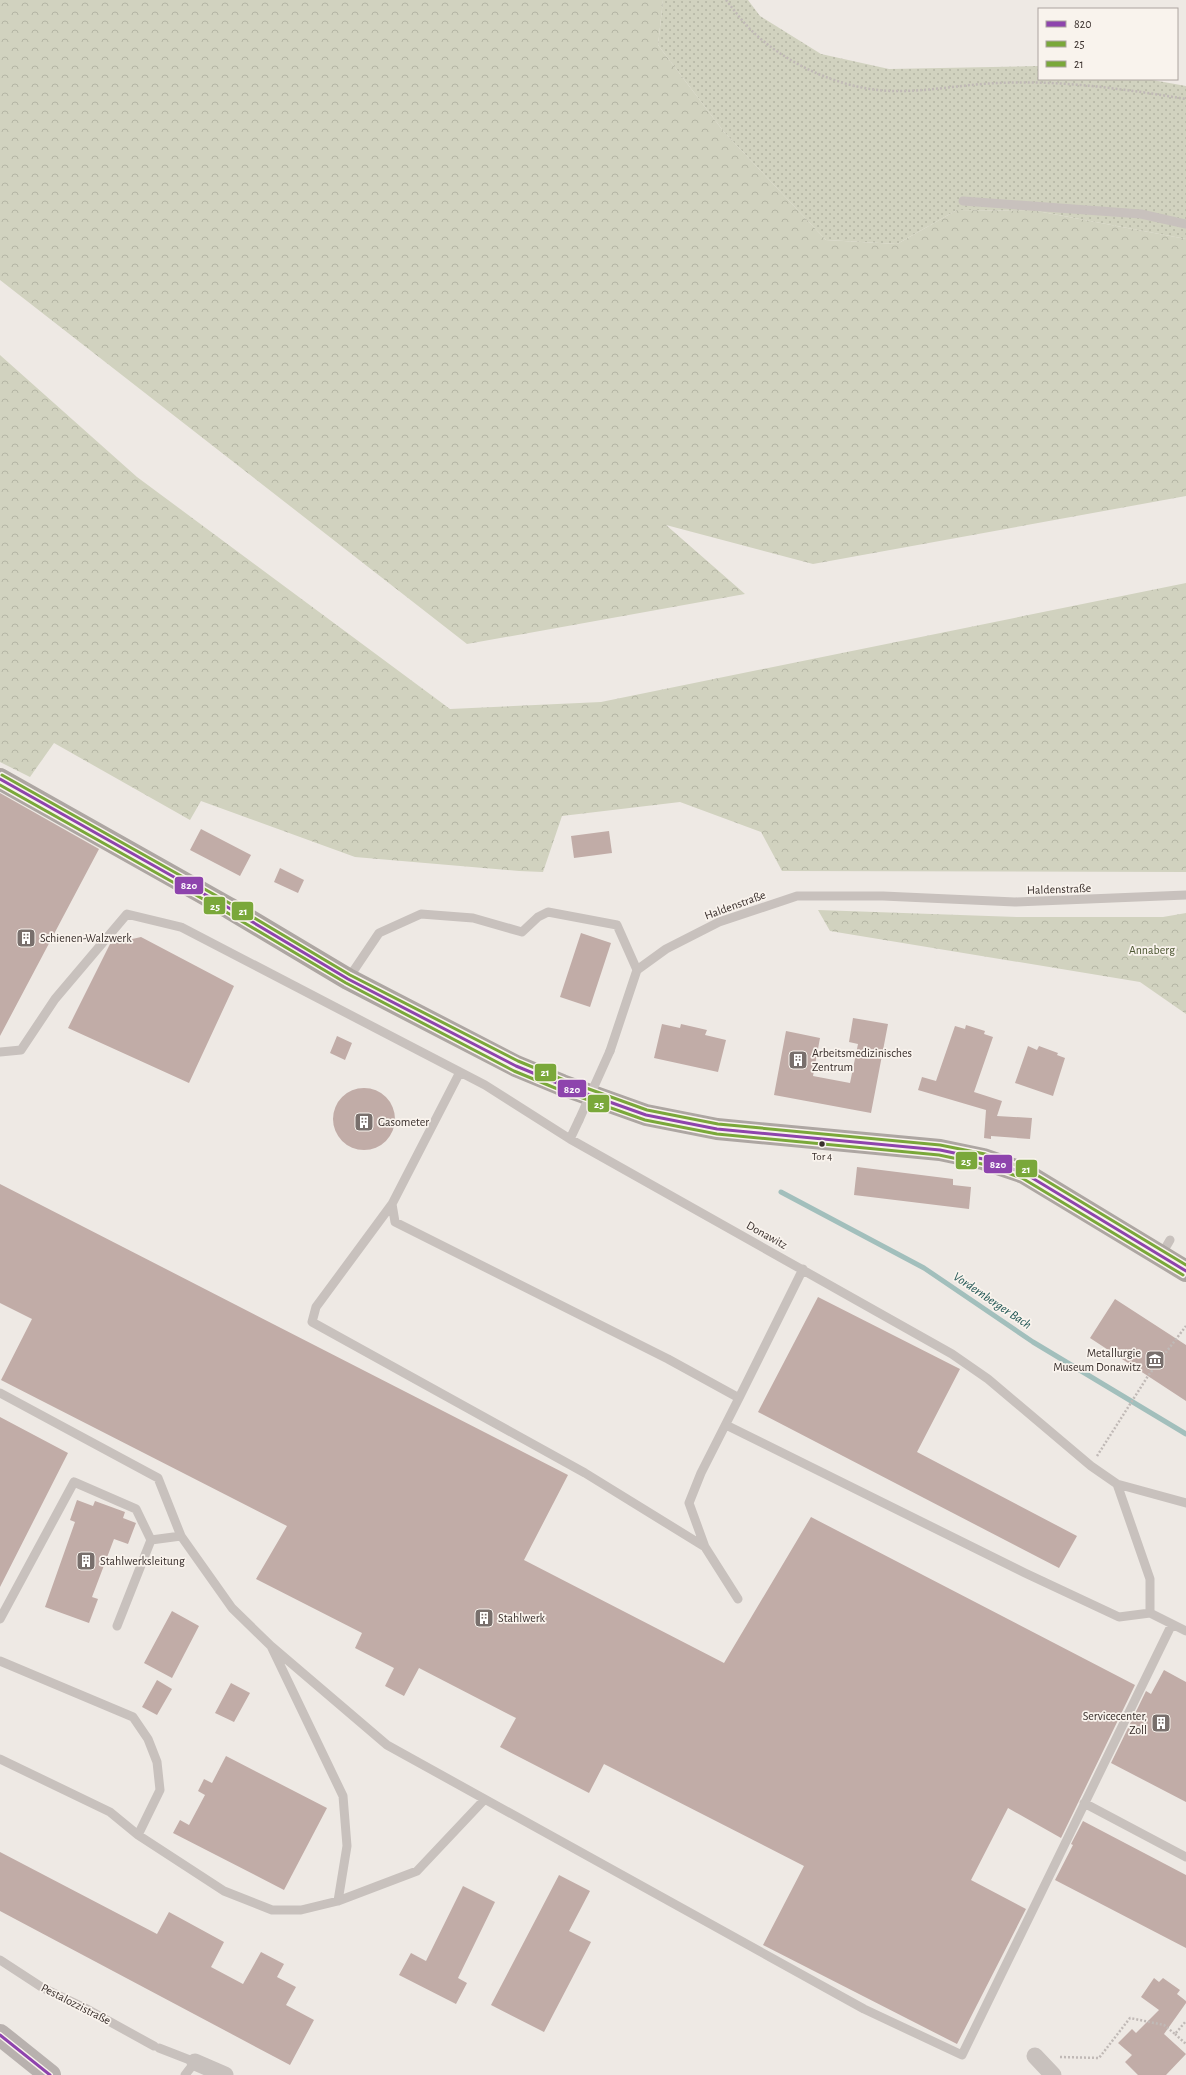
<svg xmlns="http://www.w3.org/2000/svg" width="1186" height="2075" font-family="'Alegreya Sans',sans-serif">
<style>
.grass{fill:url(#grass-dots)}
.forest{fill:url(#forest-crowns)}
.lines{fill:none;stroke-linecap:round;stroke-linejoin:round}
.stream{stroke:#a2bfbc;stroke-width:5}
.building{fill:#c1aca7}
.path{stroke:#c0b9b6;stroke-width:2.5;stroke-dasharray:2 2;stroke-linecap:butt}
.lane{stroke:#c8c1bd;stroke-width:9}
.street{stroke:#c8c1bd;stroke-width:17}
.secondary{stroke:#b8b1ae;stroke-width:22}
.primary{stroke:#ada6a2;stroke-width:22}
.lane-bridge{stroke:#c8c1bd;stroke-width:9}
.bus-1-casing{stroke:#f9f3ed;stroke-width:6}
.bus-2-casing{stroke:#f9f3ed;stroke-width:6}
.bus-3-casing{stroke:#f9f3ed;stroke-width:6}
.bus-1{stroke:#8e44ad;stroke-width:3}
.bus-2{stroke:#7aa83a;stroke-width:3}
.bus-3{stroke:#7aa83a;stroke-width:3}
.bus-dot{fill:#382e2b;stroke:#f9f3ed;stroke-width:1.5}
.labels{text-anchor:middle;dominant-baseline:central;stroke-width:3.5;stroke-linejoin:round;paint-order:stroke}
.bus-label{font-size:11px;fill:#382e2b;stroke:#f9f3ed}
.street-label{font-size:12px;fill:#382e2b;stroke:#f9f3ed}
.poi-label{font-size:12px;fill:#382e2b;stroke:#f9f3ed;text-anchor:start}
.park-label{font-size:12px;fill:#4b5530;stroke:#f9f3ed}
.water-label{font-size:13px;font-style:italic;fill:#235856;stroke:#f9f3ed}
.line-badge{stroke:#f9f3ed;stroke-width:1.5}
.badge-label{font-size:11px;text-anchor:middle;font-weight:bold;fill:#fff}
</style>
<defs>
<pattern id="grass-dots" width="8" height="8" patternUnits="userSpaceOnUse"><rect width="8" height="8" fill="#d1d2bf"/><path d="M2 2h.1M6 6h.1" fill="none" stroke="#b4b5a4" stroke-width="1.8" stroke-linecap="round"/></pattern>
<pattern id="forest-crowns" width="20" height="18" patternUnits="userSpaceOnUse"><rect width="20" height="18" fill="#d1d2bf"/><path d="M2 6a3 3 0 1 1 6 0M12 15a3 3 0 1 1 6 0" fill="none" stroke="#b4b5a4"/></pattern>
</defs>
<rect width="100%" height="100%" fill="#eee9e4"/>
<path class="grass" d="M 663,0 L 748,0 L 760,16 L 821,54 L 889,69 L 1039,66 L 1039,79 L 1147,79 L 1186,86 L 1186,239 L 1037,211 L 957,210 L 897,244 L 826,240 L 724,132 L 658,45 Z"/>
<path class="forest" d="M 0,0 L 663,0 L 658,45 L 724,132 L 826,240 L 897,244 L 957,210 L 1037,211 L 1186,239 L 1186,496 L 813,564 L 666,525 L 745,594 L 467,644 L 0,280 Z
M 0,355 L 137,477 L 450,709 L 601,702 L 1186,583 L 1186,872 L 782,871 L 761,832 L 680,802 L 562,816 L 543,872 L 519,871 L 355,857 L 201,801 L 190,820 L 54,743 L 30,777 L 0,762 Z
M 818,910 L 1017,917 L 1163,917 L 1186,913 L 1186,1014 L 1140,982 L 830,931 Z"/>
<g class="lines">
<path class="stream" d="M 781,1192 L 924,1268 L 1033,1342 L 1186,1434"/>
</g>
<path class="building" d="M 0,793 L 99,849 L 0,1036 Z
M 201,829 L 251,855 L 240,876 L 190,850 Z
M 609,831 L 612,853 L 574,858 L 571,836 Z
M 280,868 L 304,880 L 298,893 L 274,882 Z
M 581,933 L 611,943 L 590,1007 L 560,997 Z
M 141,937 L 234,986 L 189,1083 L 68,1028 L 110,944 Z
M 853,1018 L 888,1024 L 871,1113 L 774,1095 L 786,1031 L 820,1038 L 813,1076 L 850,1083 L 858,1044 L 849,1042 Z
M 662,1024 L 680,1028 L 681,1024 L 707,1030 L 705,1035 L 726,1040 L 718,1072 L 654,1058 Z
M 966,1025 L 985,1031 L 984,1034 L 993,1037 L 974,1092 L 1002,1101 L 997,1116 L 1032,1118 L 1030,1139 L 991,1136 L 991,1139 L 984,1138 L 986,1110 L 918,1090 L 922,1077 L 936,1081 L 955,1026 L 965,1029 Z
M 337,1036 L 352,1043 L 345,1060 L 330,1053 Z
M 1028,1046 L 1037,1050 L 1039,1046 L 1058,1053 L 1057,1055 L 1065,1058 L 1053,1096 L 1015,1083 Z
M333 1119a31 31 0 1 1 62 0a31 31 0 1 1-62 0Z
M 857,1167 L 953,1179 L 953,1185 L 971,1187 L 969,1209 L 854,1195 Z
M 0,1184 L 568,1475 L 524,1560 L 724,1663 L 811,1517 L 1135,1685 L 1061,1838 L 1008,1808 L 971,1880 L 1026,1909 L 957,2044 L 763,1945 L 804,1866 L 604,1764 L 589,1793 L 527,1761 L 500,1747 L 516,1718 L 419,1668 L 404,1696 L 385,1686 L 394,1668 L 355,1648 L 362,1633 L 256,1579 L 287,1526 L 1,1380 L 32,1319 L 0,1303 Z
M 818,1297 L 960,1369 L 917,1452 L 1077,1536 L 1059,1568 L 758,1412 Z
M 1115,1299 L 1186,1345 L 1186,1401 L 1090,1338 Z
M 0,1417 L 68,1453 L 0,1587 Z
M 77,1500 L 93,1506 L 95,1501 L 125,1512 L 123,1518 L 136,1523 L 128,1544 L 114,1539 L 92,1597 L 98,1599 L 89,1623 L 45,1607 L 75,1522 L 70,1520 Z
M 172,1611 L 199,1626 L 172,1678 L 144,1663 Z
M 1164,1670 L 1186,1682 L 1186,1802 L 1111,1763 L 1146,1691 L 1151,1694 Z
M 157,1680 L 172,1689 L 157,1715 L 142,1707 Z
M 231,1683 L 250,1693 L 234,1722 L 215,1713 Z
M 226,1756 L 327,1808 L 284,1890 L 173,1833 L 180,1820 L 189,1825 L 205,1795 L 198,1791 L 204,1779 L 212,1783 Z
M 1083,1821 L 1186,1875 L 1186,1948 L 1055,1880 L 1073,1845 L 1071,1844 Z
M 0,1852 L 157,1934 L 169,1912 L 224,1942 L 211,1967 L 243,1984 L 261,1952 L 284,1964 L 277,1977 L 296,1987 L 286,2005 L 314,2020 L 290,2065 L 0,1911 Z
M 559,1875 L 590,1891 L 569,1931 L 591,1942 L 544,2032 L 491,2005 Z
M 463,1886 L 495,1902 L 458,1978 L 467,1983 L 456,2004 L 399,1975 L 411,1953 L 426,1961 Z
M 1154,1978 L 1159,1982 L 1163,1978 L 1180,1990 L 1177,1994 L 1186,2001 L 1186,2003 L 1164,2034 L 1186,2054 L 1166,2075 L 1138,2075 L 1125,2062 L 1132,2055 L 1118,2043 L 1132,2029 L 1136,2033 L 1159,2010 L 1141,1997 Z"/>
<g class="lines">
<path class="path" d="M 726,0 C 734,10 742,21 751,30 C 788,66 847,92 899,91 C 933,91 966,84 999,83 C 1061,80 1125,89 1186,99
M 1097,1456 L 1148,1376 L 1186,1326
M 1175,2034 L 1186,2044
M 1060,2057 L 1099,2058 L 1130,2018 L 1164,2025 L 1175,2034 L 1186,2021"/>
<path class="lane" d="M 963,201 L 1141,214 L 1186,224
M 637,970 L 666,949 L 719,922 L 797,896 L 883,896 L 1015,902 L 1186,895
M 348,979 L 379,933 L 421,914 L 473,918 L 522,932 L 538,917 L 548,912 L 617,925 L 637,970
M 610,1051 L 637,970
M 0,1052 L 21,1050 L 55,999 L 127,914 L 181,927 L 485,1085 L 570,1139 L 952,1354 L 988,1379 L 1091,1466 L 1117,1484 L 1186,1503
M 460,1072 L 392,1204 L 395,1222 L 668,1359 L 739,1398 L 803,1269
M 570,1139 L 579,1120
M 392,1204 L 316,1307 L 312,1322 L 585,1473 L 705,1547
M 1160,1257 L 1170,1240
M 0,1393 L 158,1478 L 181,1536 L 232,1608 L 271,1646 L 343,1796 L 347,1846 L 338,1901
M 726,1425 L 1025,1573 L 1119,1617 L 1150,1613
M 1117,1484 L 1150,1579 L 1150,1613 L 1186,1631
M 151,1540 L 181,1536
M 738,1599 L 705,1547 L 689,1503 L 701,1473 L 739,1398
M 0,1619 L 74,1482 L 136,1509 L 151,1540 L 117,1626
M 271,1646 L 387,1745 L 864,2009 L 962,2055 L 1172,1624
M 0,1661 L 133,1717 L 148,1739 L 157,1762 L 160,1790 L 138,1835
M 0,1759 L 110,1812 L 138,1835 L 224,1891 L 272,1910 L 301,1910 L 338,1901 L 417,1871 L 484,1800
M 1084,1803 L 1186,1857
M 0,1960 L 43,1988 L 85,2008 L 154,2046
M 159,2048 L 195,2062 L 185,2075"/>
<path class="street" d="M 1035,2056 L 1053,2075
M 195,2062 L 225,2075"/>
<path class="secondary" d="M 0,2035 L 50,2075"/>
<path class="primary" d="M 0,779 L 229,908 L 348,979 L 516,1066 L 562,1085 L 646,1115 L 717,1129 L 940,1150 L 983,1159 L 1024,1173 L 1186,1271"/>
<path class="lane-bridge" d="M 579,1120 L 610,1051"/>
<defs>
<path id="bus-1" d="M 0,779 L 229,908 L 348,979 L 516,1066 L 562,1085 L 646,1115 L 717,1129 L 940,1150 L 983,1159 L 1024,1173 L 1186,1271
M 0,2035 L 50,2075"/>
<path id="bus-2" d="M 0,785 L 226,912 L 346,983 L 514,1071 L 560,1090 L 645,1120 L 717,1134 L 939,1155 L 982,1164 L 1022,1178 L 1183,1275"/>
<path id="bus-3" d="M 2,775 L 231,904 L 350,975 L 518,1061 L 564,1080 L 647,1110 L 718,1124 L 940,1145 L 985,1154 L 1027,1169 L 1186,1265"/>
</defs>
<use href="#bus-1" class="bus-1-casing"/>
<use href="#bus-2" class="bus-2-casing"/>
<use href="#bus-3" class="bus-3-casing"/>
<use href="#bus-1" class="bus-1"/>
<use href="#bus-2" class="bus-2"/>
<use href="#bus-3" class="bus-3"/>
</g>
<defs>
<symbol id="building-square" viewBox="-11 -11 22 22"><rect x="-9" y="-9" width="18" height="18" rx="4" fill="#786f6c" stroke="#f9f3ed"/><path d="M-4-6H4V6H1V3H-1V6H-4ZM-2.5-4.3h1.7v1.8h-1.7ZM.8-4.3h1.7v1.8H.8ZM-2.5-1h1.7V.8h-1.7ZM.8-1h1.7V.8H.8Z" fill="#fff"/></symbol>
<symbol id="museum-square" viewBox="-11 -11 22 22"><rect x="-9" y="-9" width="18" height="18" rx="4" fill="#786f6c" stroke="#f9f3ed"/><path d="M0-6L6-3V-2H-6V-3ZM-5-1h2V3h-2ZM-1-1h2V3h-2ZM3-1h2V3H3ZM-6 4H6V6H-6Z" fill="#fff"/></symbol>
</defs>
<g fill-rule="evenodd">
<use href="#building-square" x="15" y="927" width="22" height="22"/>
<use href="#building-square" x="787" y="1049" width="22" height="22"/>
<use href="#building-square" x="353" y="1111" width="22" height="22"/>
<use href="#museum-square" x="1144" y="1349" width="22" height="22"/>
<use href="#building-square" x="75" y="1550" width="22" height="22"/>
<use href="#building-square" x="473" y="1607" width="22" height="22"/>
<use href="#building-square" x="1150" y="1712" width="22" height="22"/>
</g>
<circle class="bus-dot" cx="822" cy="1144" r="3.5"/>
<g class="labels">
<g class="bus-label">
<text x="822" y="1156">Tor 4</text>
</g>
<g class="street-label">
<text transform="translate(1059 889) rotate(-2)">Haldenstraße</text>
<text transform="translate(735 905) rotate(-20)">Haldenstraße</text>
<text transform="translate(767 1235) rotate(29)">Donawitz</text>
<text transform="translate(76 2004) rotate(27)">Pestalozzistraße</text>
</g>
<g class="poi-label">
<text x="40" y="938">Schienen-Walzwerk</text>
<text x="812" y="1053">Arbeitsmedizinisches<tspan x="812" dy="14">Zentrum</tspan></text>
<text x="378" y="1122">Gasometer</text>
<text x="1141" y="1353" text-anchor="end">Metallurgie<tspan x="1141" dy="14">Museum Donawitz</tspan></text>
<text x="100" y="1561">Stahlwerksleitung</text>
<text x="498" y="1618">Stahlwerk</text>
<text x="1147" y="1716" text-anchor="end">Servicecenter,<tspan x="1147" dy="14">Zoll</tspan></text>
</g>
<g class="park-label">
<text x="1152" y="950">Annaberg</text>
</g>
<g class="water-label">
<text transform="translate(992 1301) rotate(34)">Vordernberger Bach</text>
</g>
</g>
<g class="line-badge">
<rect x="174" y="876" width="30" height="19" rx="4" fill="#8e44ad"/>
<rect x="203" y="896" width="23" height="19" rx="4" fill="#7aa83a"/>
<rect x="231" y="901" width="23" height="20" rx="4" fill="#7aa83a"/>
<rect x="534" y="1063" width="23" height="19" rx="4" fill="#7aa83a"/>
<rect x="557" y="1079" width="30" height="19" rx="4" fill="#8e44ad"/>
<rect x="587" y="1094" width="23" height="19" rx="4" fill="#7aa83a"/>
<rect x="955" y="1151" width="23" height="19" rx="4" fill="#7aa83a"/>
<rect x="983" y="1154" width="30" height="20" rx="4" fill="#8e44ad"/>
<rect x="1015" y="1159" width="23" height="19" rx="4" fill="#7aa83a"/>
</g>
<g class="badge-label">
<text x="189" y="889">820</text>
<text x="215" y="910">25</text>
<text x="243" y="915">21</text>
<text x="545" y="1076">21</text>
<text x="572" y="1093">820</text>
<text x="599" y="1108">25</text>
<text x="966" y="1165">25</text>
<text x="998" y="1168">820</text>
<text x="1026" y="1173">21</text>
</g>
<rect x="1038" y="8" width="140" height="72" fill="#f9f3ed" stroke="#aca49f"/>
<rect x="1046" y="21" width="20" height="6" fill="#8e44ad" stroke="#aca49f"/>
<text x="1074" y="28" font-size="12" fill="#382e2b">820</text>
<rect x="1046" y="41" width="20" height="6" fill="#7aa83a" stroke="#aca49f"/>
<text x="1074" y="48" font-size="12" fill="#382e2b">25</text>
<rect x="1046" y="61" width="20" height="6" fill="#7aa83a" stroke="#aca49f"/>
<text x="1074" y="68" font-size="12" fill="#382e2b">21</text>
</svg>
